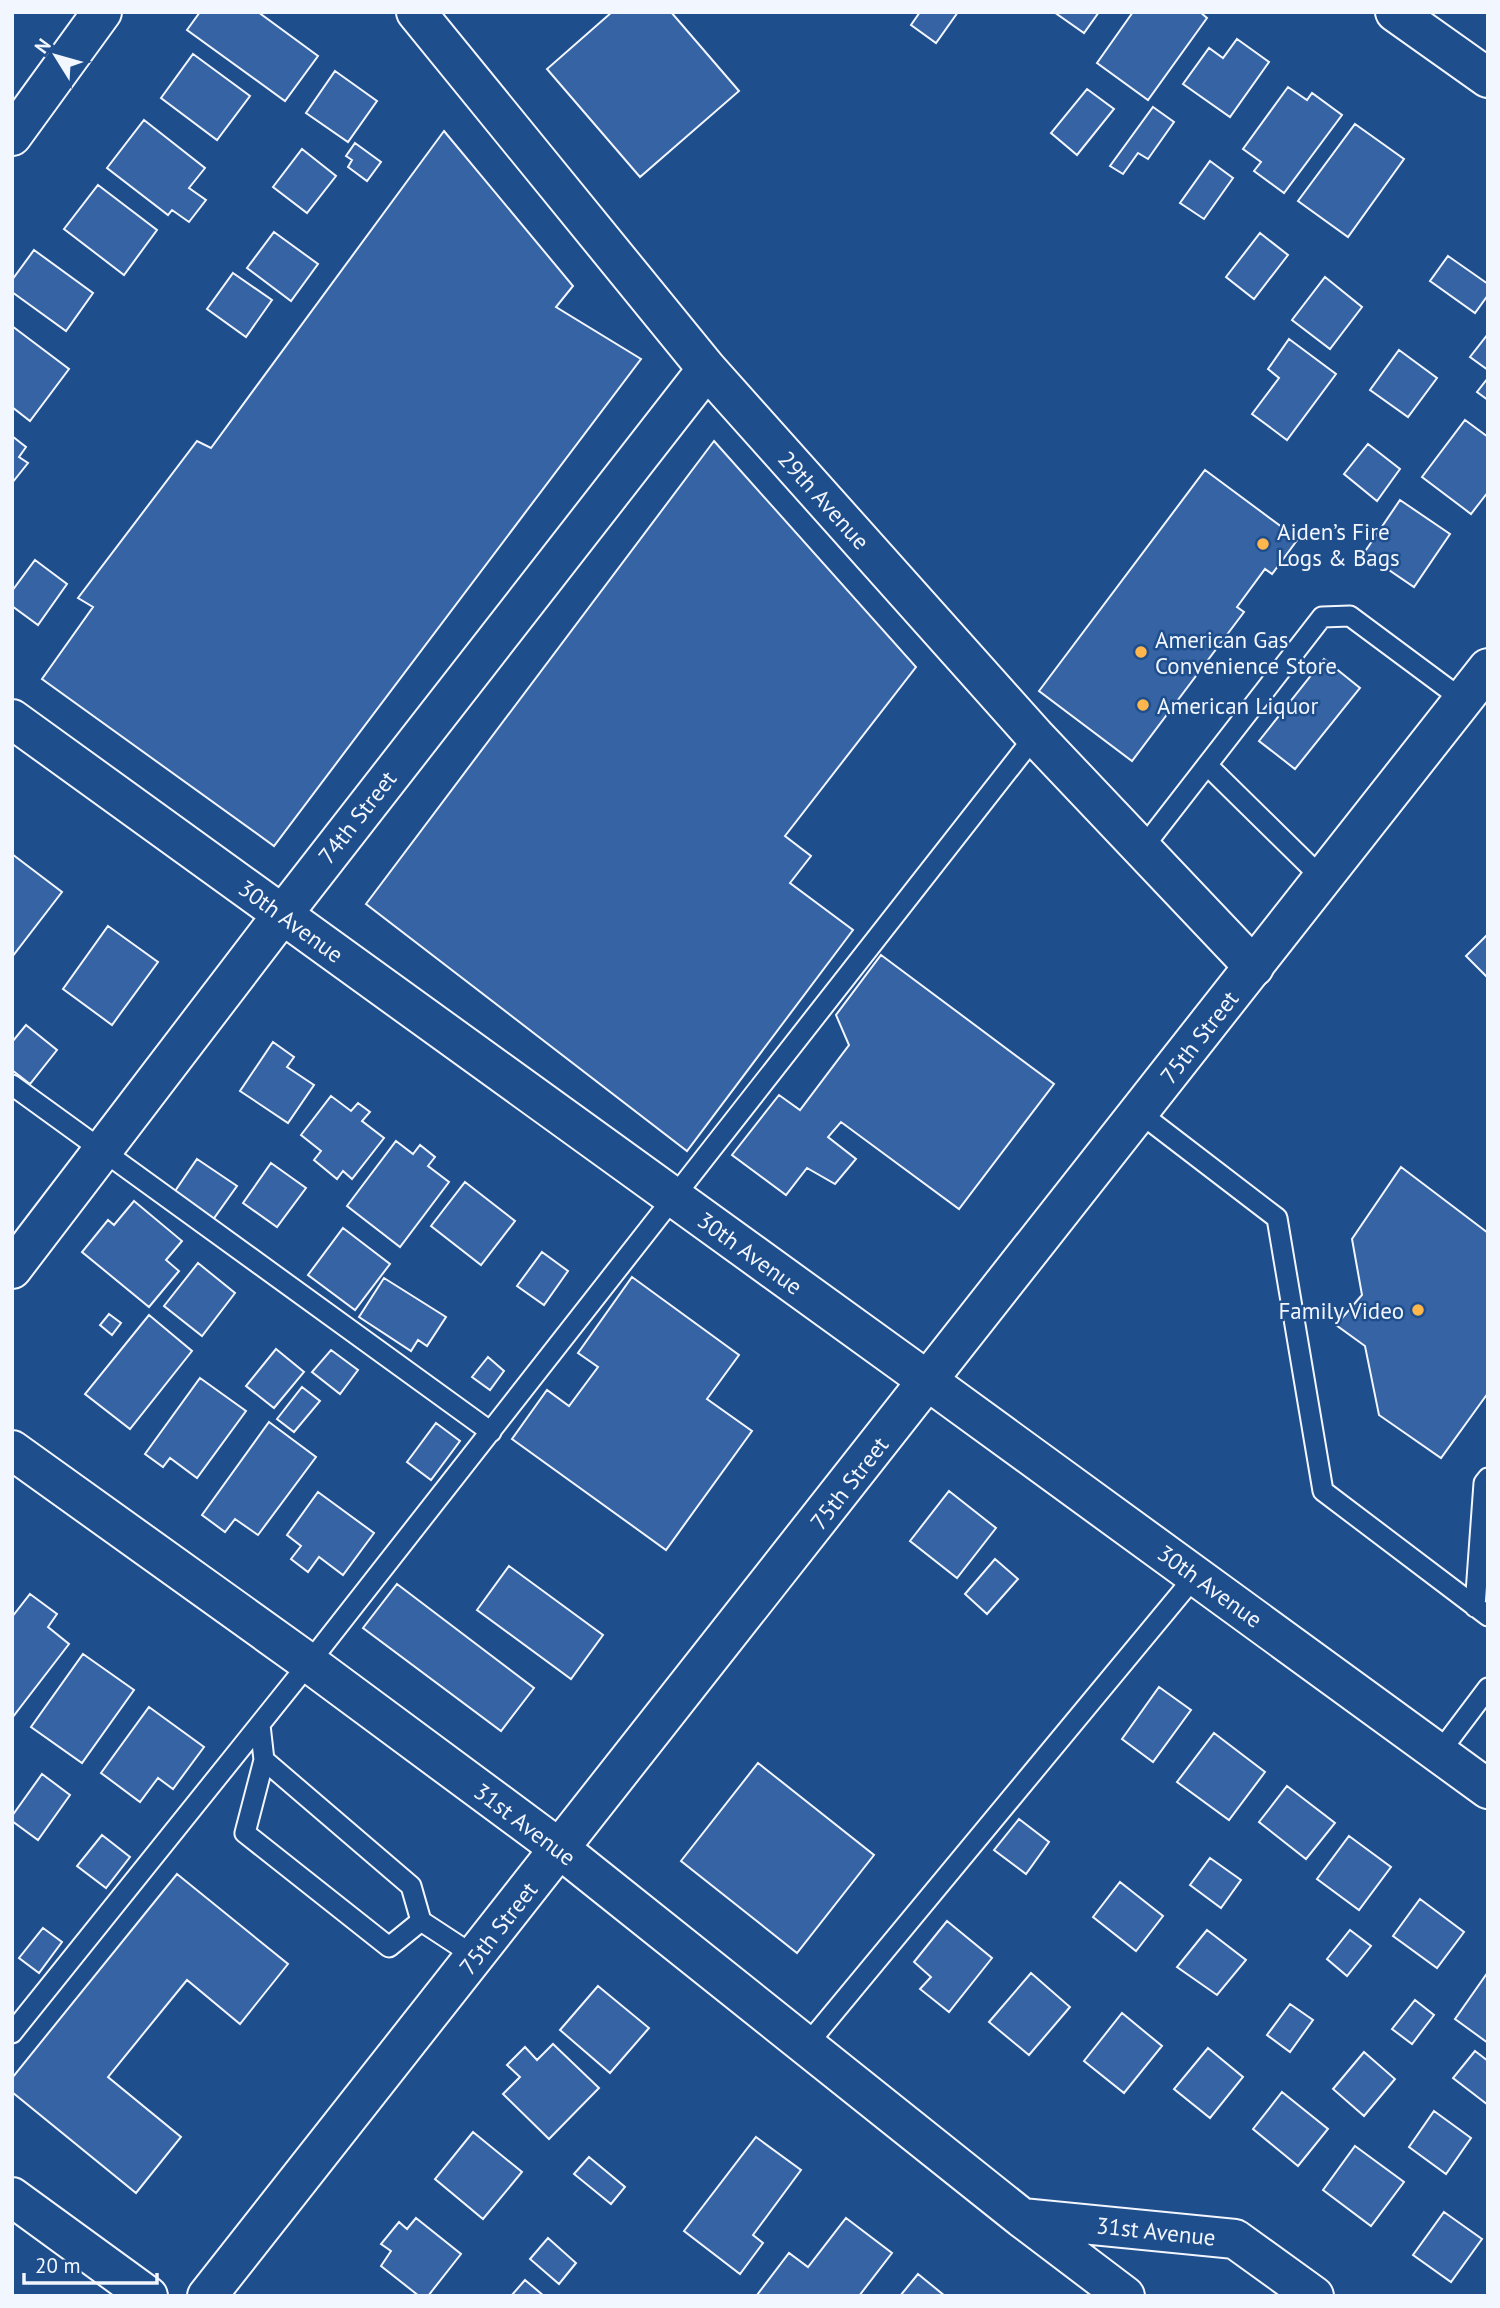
<svg xmlns="http://www.w3.org/2000/svg" width="1500" height="2308" font-family="'PT Sans',sans-serif">
<style>
.building{fill:#3563a3;stroke:#f2f6ff;stroke-width:2}
.lines{fill:none;stroke-linecap:round;stroke-linejoin:round}
.service-casing{stroke:#f2f6ff;stroke-width:23}
.minor-casing{stroke:#f2f6ff;stroke-width:42}
.tertiary-casing{stroke:#f2f6ff;stroke-width:42}
.service{stroke:#1f4e8c;stroke-width:19}
.minor{stroke:#1f4e8c;stroke-width:38}
.tertiary{stroke:#1f4e8c;stroke-width:38}
.poi-dot{fill:#ffb74d;stroke:#1f4e8c;stroke-width:2.5}
.labels{text-anchor:middle;dominant-baseline:central;stroke-width:5;stroke-linejoin:round;paint-order:stroke}
.street-label{font-size:23px;fill:#f2f6ff;stroke:#1f4e8c}
.poi-label{font-size:23px;fill:#f2f6ff;stroke:#1f4e8c;text-anchor:start}
</style>
<rect width="100%" height="100%" fill="#1f4e8c"/>
<path class="building" d="M 200,12 L 258,12 L 318,56 L 285,101 L 187,30 Z
M 612,12 L 671,12 L 739,91 L 640,177 L 547,69 Z
M 920,12 L 958,12 L 936,43 L 911,25 Z
M 1054,12 L 1099,12 L 1084,33 Z
M 1133,12 L 1200,12 L 1207,18 L 1148,100 L 1097,63 Z
M 1237,39 L 1269,62 L 1230,117 L 1183,84 L 1209,48 L 1223,58 Z
M 193,54 L 250,96 L 217,140 L 161,98 Z
M 335,71 L 377,101 L 348,142 L 306,113 Z
M 1288,87 L 1307,100 L 1312,93 L 1342,115 L 1284,193 L 1254,171 L 1261,162 L 1243,149 Z
M 1087,89 L 1114,109 L 1077,155 L 1051,133 Z
M 1153,107 L 1174,122 L 1148,159 L 1138,153 L 1123,174 L 1110,166 Z
M 144,120 L 205,168 L 189,188 L 206,200 L 189,222 L 172,210 L 168,215 L 107,168 Z
M 1355,124 L 1404,159 L 1348,237 L 1298,201 Z
M 444,131 L 573,286 L 556,307 L 641,359 L 274,846 L 42,679 L 93,607 L 78,598 L 197,441 L 211,448 Z
M 355,143 L 381,162 L 367,181 L 348,167 L 352,160 L 346,156 Z
M 302,149 L 336,176 L 307,213 L 273,187 Z
M 1210,161 L 1233,178 L 1204,219 L 1180,203 Z
M 98,185 L 157,230 L 124,275 L 64,229 Z
M 274,232 L 318,264 L 291,301 L 247,268 Z
M 1260,233 L 1288,255 L 1254,299 L 1226,277 Z
M 34,250 L 93,293 L 66,331 L 12,292 L 12,280 Z
M 1448,256 L 1488,284 L 1488,295 L 1475,313 L 1430,281 Z
M 233,273 L 272,300 L 246,337 L 207,309 Z
M 1325,277 L 1362,307 L 1330,349 L 1292,320 Z
M 12,326 L 69,369 L 30,421 L 12,407 Z
M 1488,334 L 1488,370 L 1470,357 Z
M 1289,339 L 1336,374 L 1287,440 L 1252,414 L 1279,378 L 1268,369 Z
M 1399,350 L 1437,378 L 1408,417 L 1370,390 Z
M 1488,378 L 1488,400 L 1477,392 Z
M 1465,420 L 1488,437 L 1488,492 L 1471,514 L 1422,477 Z
M 12,436 L 26,447 L 19,457 L 28,463 L 12,483 Z
M 714,441 L 916,667 L 785,836 L 811,856 L 790,883 L 853,930 L 687,1151 L 366,904 Z
M 1368,444 L 1400,469 L 1377,501 L 1344,474 Z
M 1205,470 L 1298,539 L 1272,574 L 1265,569 L 1237,607 L 1244,612 L 1132,761 L 1039,691 Z
M 1400,500 L 1450,534 L 1414,587 L 1364,553 Z
M 35,560 L 67,584 L 38,625 L 12,606 L 12,591 Z
M 1324,659 L 1360,688 L 1295,769 L 1259,741 Z
M 12,854 L 62,892 L 12,957 Z
M 108,926 L 158,962 L 112,1025 L 63,989 Z
M 1488,934 L 1488,978 L 1466,956 Z
M 881,955 L 1054,1084 L 959,1209 L 841,1122 L 828,1137 L 856,1159 L 835,1184 L 807,1168 L 786,1195 L 732,1155 L 779,1095 L 800,1110 L 849,1045 L 836,1015 Z
M 26,1025 L 57,1050 L 30,1084 L 12,1070 L 12,1042 Z
M 273,1042 L 294,1057 L 287,1067 L 314,1085 L 288,1123 L 240,1091 Z
M 331,1096 L 351,1111 L 358,1103 L 370,1112 L 362,1121 L 384,1138 L 352,1179 L 343,1171 L 337,1179 L 314,1160 L 321,1151 L 301,1135 Z
M 396,1141 L 413,1154 L 420,1145 L 435,1157 L 428,1166 L 449,1182 L 400,1247 L 347,1206 Z
M 197,1159 L 237,1186 L 212,1221 L 173,1194 Z
M 271,1163 L 306,1188 L 277,1227 L 243,1203 Z
M 1401,1167 L 1488,1233 L 1488,1393 L 1441,1458 L 1379,1415 L 1365,1346 L 1336,1325 L 1362,1295 L 1352,1239 Z
M 465,1182 L 515,1221 L 481,1265 L 431,1226 Z
M 134,1201 L 182,1241 L 166,1260 L 179,1271 L 149,1307 L 82,1252 L 108,1220 L 114,1225 Z
M 343,1228 L 390,1264 L 355,1310 L 308,1275 Z
M 542,1252 L 568,1271 L 544,1305 L 517,1286 Z
M 198,1263 L 235,1293 L 202,1336 L 164,1306 Z
M 632,1277 L 739,1355 L 707,1399 L 752,1431 L 666,1550 L 512,1439 L 547,1390 L 569,1406 L 598,1367 L 578,1353 Z
M 384,1278 L 446,1317 L 427,1346 L 418,1340 L 411,1351 L 359,1317 Z
M 109,1314 L 121,1323 L 112,1335 L 100,1325 Z
M 149,1315 L 192,1351 L 130,1429 L 85,1394 Z
M 276,1349 L 304,1372 L 274,1408 L 246,1386 Z
M 331,1350 L 358,1370 L 340,1394 L 312,1372 Z
M 488,1357 L 504,1371 L 490,1390 L 472,1377 Z
M 200,1378 L 246,1411 L 197,1478 L 170,1458 L 163,1467 L 145,1454 Z
M 302,1387 L 320,1401 L 294,1432 L 277,1419 Z
M 269,1422 L 316,1457 L 258,1535 L 235,1519 L 225,1532 L 202,1515 Z
M 436,1423 L 460,1441 L 431,1480 L 407,1462 Z
M 949,1491 L 996,1528 L 957,1578 L 910,1541 Z
M 318,1492 L 374,1533 L 343,1575 L 319,1557 L 308,1572 L 291,1559 L 301,1546 L 287,1535 Z
M 995,1559 L 1018,1579 L 987,1614 L 965,1594 Z
M 509,1566 L 603,1635 L 571,1679 L 477,1610 Z
M 397,1584 L 534,1688 L 501,1731 L 363,1628 Z
M 30,1594 L 57,1614 L 48,1627 L 69,1644 L 12,1718 L 12,1617 Z
M 83,1654 L 134,1690 L 82,1763 L 31,1727 Z
M 1159,1687 L 1191,1710 L 1153,1762 L 1122,1739 Z
M 149,1707 L 204,1747 L 173,1789 L 158,1778 L 140,1802 L 101,1773 Z
M 1214,1733 L 1265,1772 L 1229,1820 L 1177,1782 Z
M 758,1763 L 874,1855 L 797,1953 L 681,1861 Z
M 42,1774 L 70,1795 L 38,1840 L 12,1821 L 12,1816 Z
M 1287,1786 L 1335,1823 L 1306,1859 L 1259,1822 Z
M 1019,1819 L 1049,1842 L 1026,1874 L 994,1850 Z
M 102,1835 L 130,1857 L 106,1888 L 77,1866 Z
M 1349,1836 L 1391,1867 L 1359,1910 L 1317,1879 Z
M 1210,1858 L 1241,1880 L 1221,1908 L 1190,1885 Z
M 177,1874 L 288,1964 L 240,2024 L 187,1980 L 108,2077 L 181,2137 L 136,2193 L 12,2092 L 12,2078 Z
M 1120,1882 L 1163,1916 L 1136,1951 L 1093,1917 Z
M 1420,1899 L 1464,1932 L 1437,1968 L 1393,1936 Z
M 947,1921 L 992,1958 L 949,2012 L 920,1989 L 931,1977 L 914,1962 Z
M 43,1928 L 62,1942 L 39,1973 L 19,1958 Z
M 1207,1930 L 1246,1960 L 1217,1995 L 1177,1967 Z
M 1350,1930 L 1371,1946 L 1347,1976 L 1327,1959 Z
M 1488,1972 L 1488,2043 L 1455,2019 Z
M 1031,1973 L 1070,2007 L 1029,2055 L 989,2022 Z
M 598,1986 L 649,2028 L 610,2073 L 560,2030 Z
M 1415,2000 L 1434,2015 L 1412,2044 L 1392,2029 Z
M 1290,2004 L 1313,2020 L 1290,2052 L 1267,2035 Z
M 1122,2013 L 1162,2046 L 1124,2093 L 1084,2061 Z
M 553,2044 L 599,2088 L 549,2139 L 503,2094 L 520,2077 L 507,2065 L 525,2047 L 537,2060 Z
M 1208,2048 L 1243,2077 L 1210,2118 L 1174,2089 Z
M 1475,2051 L 1488,2061 L 1488,2105 L 1453,2078 Z
M 1364,2052 L 1395,2079 L 1364,2116 L 1333,2089 Z
M 1282,2092 L 1328,2129 L 1298,2166 L 1253,2129 Z
M 1434,2111 L 1471,2138 L 1446,2174 L 1409,2147 Z
M 473,2132 L 522,2172 L 483,2219 L 435,2179 Z
M 756,2137 L 801,2170 L 753,2235 L 763,2243 L 740,2274 L 684,2231 Z
M 1355,2146 L 1404,2182 L 1371,2226 L 1323,2190 Z
M 589,2157 L 625,2187 L 611,2204 L 574,2174 Z
M 1444,2212 L 1482,2239 L 1451,2282 L 1413,2255 Z
M 416,2218 L 461,2254 L 428,2296 L 419,2296 L 381,2266 L 391,2251 L 381,2244 L 399,2222 L 407,2229 Z
M 846,2218 L 892,2253 L 859,2296 L 757,2295 L 789,2253 L 808,2267 Z
M 548,2238 L 576,2263 L 559,2284 L 530,2259 Z
M 918,2274 L 945,2296 L 900,2296 Z
M 525,2280 L 544,2296 L 511,2296 Z"/>
<g class="lines">
<defs>
<path id="service" d="M 1207,765 L 1323,879
M 1142,849 L 1322,617 L 1350,616 L 1463,700
M 12,1085 L 491,1432
M 1140,1113 L 1277,1218 L 1323,1491 L 1488,1616
M 1475,1607 L 1484,1483 L 1488,1478
M 260,1725 L 264,1760 L 245,1833 L 389,1947 L 421,1921
M 1439,1753 L 1488,1688
M 264,1760 L 411,1886 L 421,1921 L 476,1957
M 12,2033 L 309,1663 L 1035,736
M 806,2046 L 1196,1575"/>
<path id="minor" d="M 416,12 L 707,369 L 1035,736 L 1254,967
M 1395,12 L 1488,78
M 12,136 L 102,12
M 12,1269 L 282,915 L 707,369
M 12,1450 L 309,1663 L 560,1849 L 1022,2218 L 1125,2296
M 12,2197 L 148,2296
M 1022,2218 L 1235,2239 L 1314,2296"/>
<path id="tertiary" d="M 12,719 L 928,1381 L 1488,1789
M 207,2296 L 1488,668"/>
</defs>
<use href="#service" class="service-casing"/>
<use href="#minor" class="minor-casing"/>
<use href="#tertiary" class="tertiary-casing"/>
<use href="#service" class="service"/>
<use href="#minor" class="minor"/>
<use href="#tertiary" class="tertiary"/>
</g>
<g class="poi-dot">
<circle cx="1263" cy="544" r="7"/>
<circle cx="1141" cy="652" r="7"/>
<circle cx="1143" cy="705" r="7"/>
<circle cx="1418" cy="1310" r="7"/>
</g>
<g class="labels">
<g class="street-label">
<text transform="translate(824 500) rotate(48)">29th Avenue</text>
<text transform="translate(357 817) rotate(-52)">74th Street</text>
<text transform="translate(291 921) rotate(36)">30th Avenue</text>
<text transform="translate(1199 1037) rotate(-52)">75th Street</text>
<text transform="translate(750 1253) rotate(36)">30th Avenue</text>
<text transform="translate(849 1483) rotate(-52)">75th Street</text>
<text transform="translate(1210 1586) rotate(36)">30th Avenue</text>
<text transform="translate(525 1824) rotate(37)">31st Avenue</text>
<text transform="translate(498 1928) rotate(-52)">75th Street</text>
<text transform="translate(1156 2231) rotate(6)">31st Avenue</text>
</g>
<g class="poi-label">
<text x="1277" y="531">Aiden’s Fire<tspan x="1277" dy="26">Logs &amp; Bags</tspan></text>
<text x="1155" y="639">American Gas<tspan x="1155" dy="26">Convenience Store</tspan></text>
<text x="1157" y="705">American Liquor</text>
<text x="1404" y="1310" text-anchor="end">Family Video</text>
</g>
</g>
<rect width="1500" height="2308" fill="none" stroke="#f2f6ff" stroke-width="28"/>
<g transform="translate(56 56) rotate(307)" stroke="#1f4e8c" stroke-width="5" paint-order="stroke">
<path d="M0-5L12 26L0 18L-12 26Z" fill="#f2f6ff"/>
<text y="-10" font-size="19" font-weight="bold" text-anchor="middle" fill="#f2f6ff">N</text>
</g>
<path d="M24 2273v10h133v-10" fill="none" stroke="#f2f6ff" stroke-width="3.5"/>
<text x="35" y="2273" font-size="21" fill="#f2f6ff" stroke="#1f4e8c" stroke-width="5" paint-order="stroke">20 m</text>
</svg>
